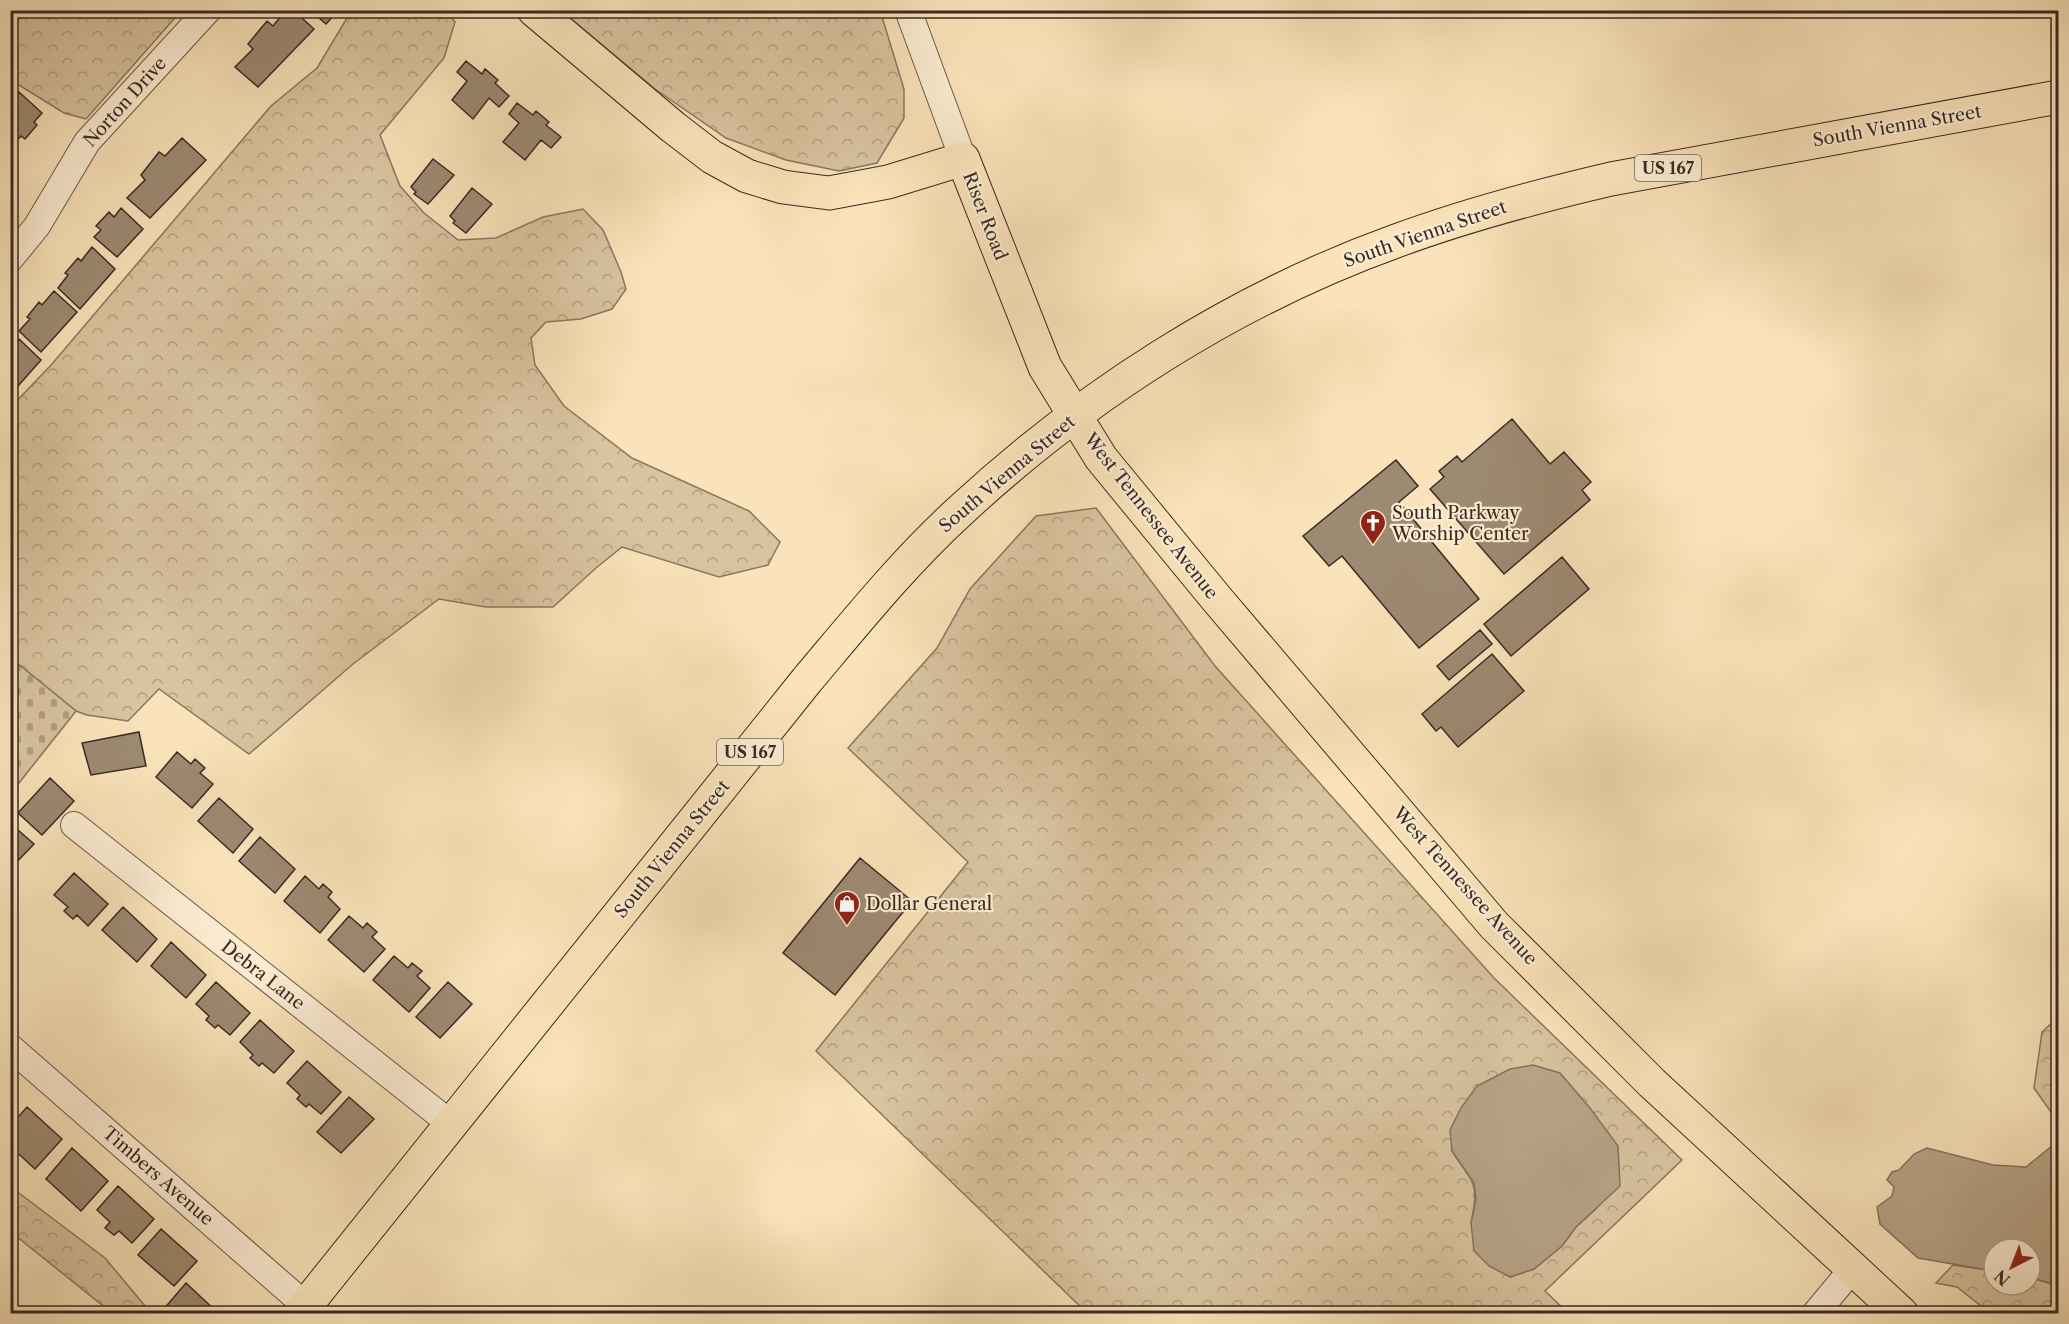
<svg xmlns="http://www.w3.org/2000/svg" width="2069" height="1324" font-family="'Libre Caslon Text',serif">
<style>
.forest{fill:url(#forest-crowns);stroke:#897762;stroke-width:1.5;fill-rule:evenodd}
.cemetery{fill:url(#cemetery-stones);stroke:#897762;stroke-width:1.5}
.water{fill:#b8a487;stroke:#85735f;stroke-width:1.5}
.building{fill:#9d8a72;stroke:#392a24;stroke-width:1.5}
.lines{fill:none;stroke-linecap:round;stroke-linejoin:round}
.minor-casing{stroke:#69584a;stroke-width:28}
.major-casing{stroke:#392a24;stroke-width:35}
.highway-casing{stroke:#392a24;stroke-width:35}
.minor{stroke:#fcedd2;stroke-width:26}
.major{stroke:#fae3ba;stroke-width:33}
.highway{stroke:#fae3ba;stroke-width:33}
.labels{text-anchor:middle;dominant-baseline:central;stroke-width:4.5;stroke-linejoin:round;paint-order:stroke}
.shield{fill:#fcedd2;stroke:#746458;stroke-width:1.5}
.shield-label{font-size:16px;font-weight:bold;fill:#392a24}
.street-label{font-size:18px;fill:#392a24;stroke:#fcedd2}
.poi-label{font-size:18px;fill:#392a24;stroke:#fcedd2;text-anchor:start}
</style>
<defs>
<pattern id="forest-crowns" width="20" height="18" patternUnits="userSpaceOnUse" patternTransform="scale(1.5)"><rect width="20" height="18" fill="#d9c4a0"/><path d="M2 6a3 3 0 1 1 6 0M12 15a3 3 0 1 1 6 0" fill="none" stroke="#b19f82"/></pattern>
<pattern id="cemetery-stones" width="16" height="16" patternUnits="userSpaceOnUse" patternTransform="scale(1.5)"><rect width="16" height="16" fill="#d9c4a0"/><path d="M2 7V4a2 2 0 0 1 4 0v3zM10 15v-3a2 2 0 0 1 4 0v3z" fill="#b19f82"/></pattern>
</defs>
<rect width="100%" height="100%" fill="#fae3ba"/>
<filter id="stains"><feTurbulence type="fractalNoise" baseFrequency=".00333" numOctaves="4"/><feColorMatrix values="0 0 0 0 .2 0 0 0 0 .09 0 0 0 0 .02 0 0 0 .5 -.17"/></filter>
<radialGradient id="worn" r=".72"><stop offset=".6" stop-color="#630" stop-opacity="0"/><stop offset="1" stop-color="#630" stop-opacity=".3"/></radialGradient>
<path class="forest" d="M 354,10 L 445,11 L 455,22 L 444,58 L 380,135 L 400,186 L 424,213 L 458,240 L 496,238 L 543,217 L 583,209 L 603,230 L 621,272 L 626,289 L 612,309 L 581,319 L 546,322 L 531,338 L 535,365 L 564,406 L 632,458 L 749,511 L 780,542 L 768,565 L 719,577 L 622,547 L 596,568 L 553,607 L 486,607 L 439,599 L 353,664 L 249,754 L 159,689 L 128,721 L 87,715 L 76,711 L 11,658 L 10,408 L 52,364 L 271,106 L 317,68 L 350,13 Z
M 10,11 L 11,10 L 181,11 L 86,119 L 64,113 L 11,80 Z
M 562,11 L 879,11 L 883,20 L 904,89 L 904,118 L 877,163 L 839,171 L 786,160 L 726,138 L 655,89 Z
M 1096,508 L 1215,666 L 1494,978 L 1682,1160 L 1545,1291 L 1568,1313 L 1087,1313 L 816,1051 L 968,862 L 848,748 L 937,648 L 970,589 L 1036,516 ZM 1452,1151 L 1596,1209 L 1576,1227 L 1562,1246 L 1534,1269 L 1510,1277 L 1471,1223 C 1480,1181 1473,1184 1452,1151 Z
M 2058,1017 L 2058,1122 L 2034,1088 L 2042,1032 Z
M 11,1187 L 105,1258 L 151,1313 L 112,1313 L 11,1232 Z
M 1953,1265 L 1994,1271 L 1994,1285 L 2030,1285 L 2030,1277 L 2058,1286 L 2058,1313 L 1990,1313 L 1957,1287 L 1936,1283 Z"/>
<path class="cemetery" d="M 11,658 L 76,711 L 11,793 Z"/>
<path class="water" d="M 1533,1065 L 1560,1073 L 1590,1108 L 1618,1146 L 1620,1186 L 1576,1227 L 1562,1246 L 1534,1269 L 1510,1277 L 1489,1266 L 1474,1251 L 1471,1223 L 1476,1199 L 1474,1183 L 1452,1151 L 1450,1130 L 1461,1108 L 1477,1086 L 1510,1069 Z
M 2058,1141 L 2058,1286 L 2030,1277 L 2030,1249 L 1994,1249 L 1994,1271 L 1918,1258 L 1880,1224 L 1877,1207 L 1892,1196 L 1894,1187 L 1887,1180 L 1892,1172 L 1899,1170 L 1914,1154 L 1927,1148 L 1993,1165 L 2026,1167 Z"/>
<path class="building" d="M 286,10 L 293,10 L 314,29 L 258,87 L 235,67 L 253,49 L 248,44 L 267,21 L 273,26 Z
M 310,10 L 339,10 L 326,24 Z
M 466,61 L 482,74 L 485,69 L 498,80 L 495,83 L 509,96 L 499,107 L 489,98 L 473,119 L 452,100 L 467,81 L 457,72 Z
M 19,92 L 42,113 L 34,122 L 37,125 L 25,139 L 21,136 L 13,145 L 10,143 L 10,102 Z
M 517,103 L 533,115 L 536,111 L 549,122 L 546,125 L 561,137 L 551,148 L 541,140 L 525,160 L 503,142 L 519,123 L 509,114 Z
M 182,138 L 206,160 L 150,218 L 127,198 L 145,180 L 141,175 L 159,152 L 165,156 Z
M 433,159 L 454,175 L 428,204 L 414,194 L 416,192 L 411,187 Z
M 472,188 L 492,204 L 466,233 L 453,223 L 455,221 L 450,216 Z
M 121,208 L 143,229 L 117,257 L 94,237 L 101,230 L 96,226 L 109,212 L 114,217 Z
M 92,247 L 115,269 L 80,309 L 58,288 L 68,275 L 65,273 L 78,258 L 81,261 Z
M 54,291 L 77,312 L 41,352 L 19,331 L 30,319 L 27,317 L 39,302 L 42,305 Z
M 19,339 L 41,360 L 10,395 L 10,348 Z
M 1512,419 L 1550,464 L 1564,452 L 1591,482 L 1582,490 L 1590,500 L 1504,574 L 1430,489 L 1444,477 L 1439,471 L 1457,456 L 1462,462 Z
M 1396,460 L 1418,486 L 1399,502 L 1479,599 L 1419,648 L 1342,556 L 1329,566 L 1303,536 Z
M 1562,557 L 1589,589 L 1511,656 L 1484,624 Z
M 1480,630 L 1492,644 L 1449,680 L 1437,666 Z
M 1492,654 L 1524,691 L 1458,747 L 1441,727 L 1436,731 L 1422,714 Z
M 139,732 L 146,766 L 91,775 L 82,743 Z
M 177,752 L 191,764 L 195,759 L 205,768 L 200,773 L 213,784 L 192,808 L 156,777 Z
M 50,778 L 74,801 L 42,835 L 18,813 Z
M 219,798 L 253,829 L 233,853 L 198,821 Z
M 10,823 L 34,844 L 10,869 Z
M 260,837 L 295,869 L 275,893 L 239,861 Z
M 860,858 L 912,901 L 835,995 L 783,953 Z
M 74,873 L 108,904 L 88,926 L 77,915 L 73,919 L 64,911 L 68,907 L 54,895 Z
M 305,876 L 319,889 L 323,884 L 332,892 L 328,897 L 340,909 L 320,933 L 284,901 Z
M 123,907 L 157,939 L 137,962 L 102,930 Z
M 349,916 L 363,928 L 367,923 L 377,932 L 372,937 L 385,949 L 364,972 L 328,940 Z
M 171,942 L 206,975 L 186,998 L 151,966 Z
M 394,956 L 408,968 L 412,963 L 422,971 L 417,976 L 430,988 L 409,1012 L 373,980 Z
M 216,982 L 250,1013 L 230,1035 L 218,1025 L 215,1028 L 206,1020 L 209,1016 L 196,1004 Z
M 448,982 L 472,1004 L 440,1038 L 416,1017 Z
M 260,1020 L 294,1051 L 274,1073 L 262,1063 L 259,1066 L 250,1058 L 253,1055 L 240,1042 Z
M 307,1061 L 341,1092 L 321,1114 L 309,1104 L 306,1107 L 297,1099 L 300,1095 L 287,1083 Z
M 10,1093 L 17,1098 L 10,1105 Z
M 349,1097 L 374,1119 L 341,1153 L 317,1132 Z
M 27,1107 L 62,1139 L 35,1169 L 10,1146 L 10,1126 Z
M 72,1148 L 108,1181 L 81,1211 L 46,1179 Z
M 118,1186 L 154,1219 L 132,1243 L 119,1231 L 114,1235 L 105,1228 L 110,1222 L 97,1210 Z
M 161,1229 L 197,1261 L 174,1286 L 138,1255 Z
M 186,1283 L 219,1314 L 167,1314 L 163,1310 Z"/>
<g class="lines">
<defs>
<path id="minor" d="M 908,10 L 963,159
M 10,259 L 37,226 L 87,142 L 208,10
M 74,825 L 451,1124
M 10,1047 L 305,1305
M 1815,1314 L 1854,1267"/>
<path id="major" d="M 534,10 L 673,127 L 712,157 L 747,176 L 783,187 L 829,193 L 888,182 L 963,159 L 1045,367 L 1101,458 L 1216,598 L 1494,925 L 1652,1083 L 1902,1314"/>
<path id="highway" d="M 299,1314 L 807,680 C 856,622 904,562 960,511 C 1085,395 1235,299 1396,241 C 1466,215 1538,196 1611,179 L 2058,97"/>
</defs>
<use href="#minor" class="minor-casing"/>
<use href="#major" class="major-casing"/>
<use href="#highway" class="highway-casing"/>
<use href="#minor" class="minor"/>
<use href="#major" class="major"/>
<use href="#highway" class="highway"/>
</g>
<defs>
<symbol id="church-pin" viewBox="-11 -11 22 30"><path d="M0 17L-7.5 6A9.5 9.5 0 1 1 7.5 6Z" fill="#8f2418" stroke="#fcedd2"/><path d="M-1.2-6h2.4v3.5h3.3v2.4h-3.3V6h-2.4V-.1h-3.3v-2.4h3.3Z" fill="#fff"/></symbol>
<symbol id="shop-pin" viewBox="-11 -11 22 30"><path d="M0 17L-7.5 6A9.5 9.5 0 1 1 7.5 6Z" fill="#8f2418" stroke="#fcedd2"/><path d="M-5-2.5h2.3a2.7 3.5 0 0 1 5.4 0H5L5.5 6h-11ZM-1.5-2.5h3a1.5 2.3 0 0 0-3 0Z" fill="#fff"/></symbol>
</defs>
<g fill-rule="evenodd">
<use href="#church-pin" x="1358" y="508" width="30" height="40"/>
<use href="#shop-pin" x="832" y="889" width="30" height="40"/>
</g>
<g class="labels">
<g class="shield">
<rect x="1635" y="155" width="66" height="26" rx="4.5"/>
<rect x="717" y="739" width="66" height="26" rx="4.5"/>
</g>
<g class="shield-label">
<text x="1668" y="168">US 167</text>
<text x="750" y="752">US 167</text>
</g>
<g class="street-label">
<text transform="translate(125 102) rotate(-48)">Norton Drive</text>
<text transform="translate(1897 126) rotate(-10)">South Vienna Street</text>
<text transform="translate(985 216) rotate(69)">Riser Road</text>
<text transform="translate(1425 234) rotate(-19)">South Vienna Street</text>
<text transform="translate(1007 474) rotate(-40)">South Vienna Street</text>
<text transform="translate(1151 516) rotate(52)">West Tennessee Avenue</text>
<text transform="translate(672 849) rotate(-51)">South Vienna Street</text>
<text transform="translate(1465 886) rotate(48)">West Tennessee Avenue</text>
<text transform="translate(263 975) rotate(38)">Debra Lane</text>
<text transform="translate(158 1176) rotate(41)">Timbers Avenue</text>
</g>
<g class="poi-label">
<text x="1392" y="513">South Parkway<tspan x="1392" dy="21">Worship Center</tspan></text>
<text x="866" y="904">Dollar General</text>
</g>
</g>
<rect width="2069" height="1324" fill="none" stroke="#fae3ba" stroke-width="36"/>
<rect x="12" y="12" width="2045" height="1300" fill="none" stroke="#392a24" stroke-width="3"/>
<rect x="18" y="18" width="2033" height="1288" fill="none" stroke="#392a24" stroke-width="1.5"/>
<g transform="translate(2012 1267) rotate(222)"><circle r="28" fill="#fcedd2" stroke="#ae9f8c" stroke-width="1.5"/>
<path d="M0-4.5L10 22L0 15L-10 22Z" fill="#8f2418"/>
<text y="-9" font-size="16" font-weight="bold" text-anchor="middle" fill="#392a24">N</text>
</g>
<rect width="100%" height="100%" filter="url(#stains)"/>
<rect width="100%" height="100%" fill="url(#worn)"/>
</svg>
